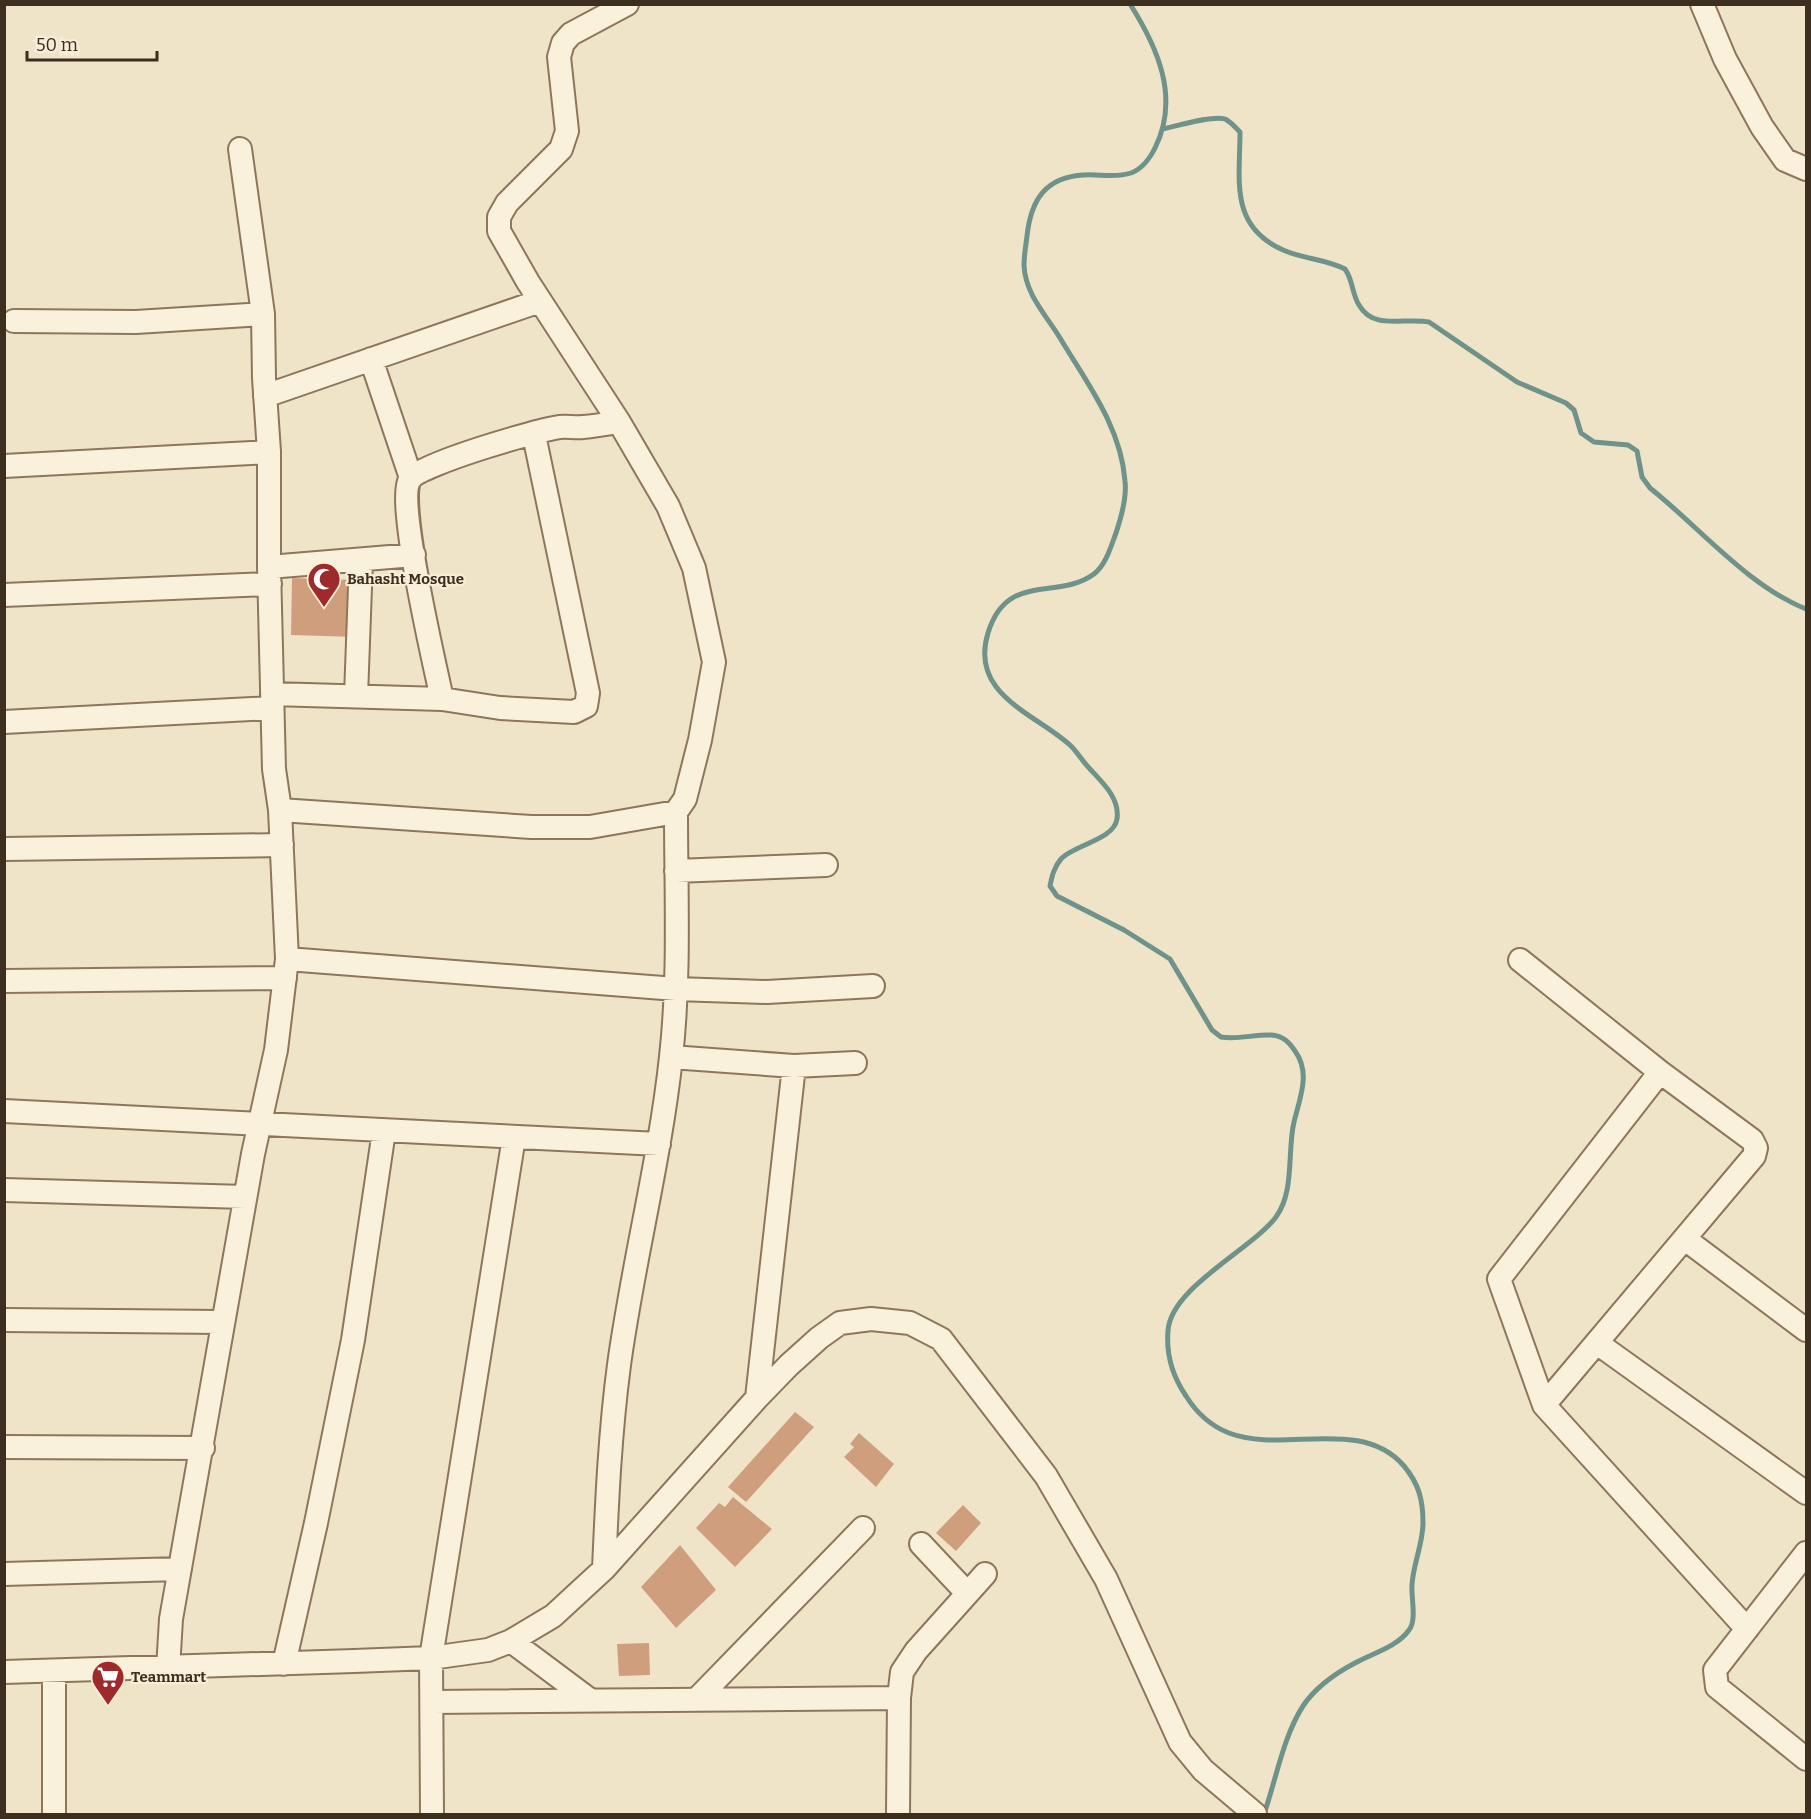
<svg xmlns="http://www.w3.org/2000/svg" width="1811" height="1819" font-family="Bitter,serif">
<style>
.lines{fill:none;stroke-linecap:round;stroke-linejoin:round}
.stream{stroke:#6f938a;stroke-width:5}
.building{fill:#cf9f7d}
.minor-casing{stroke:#8d765c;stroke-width:26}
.minor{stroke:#faf1dc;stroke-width:22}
.labels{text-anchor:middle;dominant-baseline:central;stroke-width:4.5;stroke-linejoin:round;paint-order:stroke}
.poi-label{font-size:15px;font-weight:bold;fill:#3d2e20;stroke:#f7eed8;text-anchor:start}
</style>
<rect width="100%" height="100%" fill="#f0e4c8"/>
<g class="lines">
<path class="stream" d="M 1130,4 C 1158,48 1180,98 1155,148 C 1150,158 1142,169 1131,173 C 1116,178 1100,174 1084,175 C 1046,177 1031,199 1027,236 C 1026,245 1024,255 1024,265 C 1025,294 1046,315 1060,338 C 1087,383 1121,427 1125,481 C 1127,497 1121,518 1116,533 C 1111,546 1106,565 1094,574 C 1057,601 1007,571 988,633 C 969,695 1035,713 1071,746 C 1078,753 1083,762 1090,769 C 1102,782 1120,798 1117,819 C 1114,840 1073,845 1061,859 C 1054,867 1052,876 1050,886 L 1057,896 L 1124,930 L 1170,959 L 1212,1030 L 1221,1037 C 1238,1040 1255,1034 1272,1035 C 1283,1036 1289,1042 1295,1051 C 1311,1073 1300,1097 1294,1122 C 1287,1151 1295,1191 1276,1217 C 1251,1250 1170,1288 1168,1331 C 1166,1355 1173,1377 1186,1396 C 1196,1412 1211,1426 1229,1433 C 1283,1454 1361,1416 1404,1466 C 1419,1484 1423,1500 1423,1523 C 1423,1544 1413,1564 1412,1585 C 1411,1598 1417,1620 1409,1630 C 1397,1647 1373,1653 1355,1663 C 1336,1673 1315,1688 1303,1706 C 1283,1737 1276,1780 1264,1814
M 1163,129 C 1177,126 1213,115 1225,119 C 1231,122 1235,127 1240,132 C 1240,180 1229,226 1283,250 C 1303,259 1326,259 1345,269 C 1353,280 1352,294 1359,305 C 1374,331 1404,317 1429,322 L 1517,382 L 1566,403 L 1574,410 L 1581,433 L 1594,442 L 1628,445 L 1637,451 L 1642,477 L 1650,488 C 1699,527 1748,586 1806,609"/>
</g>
<path class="building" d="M 292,578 L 357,580 L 356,637 L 291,635 Z
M 795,1412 L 814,1427 L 746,1502 L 728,1487 Z
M 859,1433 L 894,1464 L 876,1487 L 844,1457 L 854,1447 L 850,1444 Z
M 733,1497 L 772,1529 L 735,1567 L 696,1528 L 719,1503 L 725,1507 Z
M 963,1505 L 981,1523 L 956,1551 L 936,1533 Z
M 680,1545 L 716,1590 L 676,1628 L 641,1587 Z
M 649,1643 L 650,1675 L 619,1676 L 617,1644 Z"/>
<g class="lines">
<defs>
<path id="minor" d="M 1702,4 L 1725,59 L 1762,127 L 1785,160 L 1806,169
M 14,321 L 136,322 L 263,314
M 371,359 L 411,478
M 265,396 L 540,301
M 4,466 L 269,452
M 269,567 L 414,555
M 4,595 L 270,584
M 272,694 L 442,699 L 500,708 L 574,712 L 586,706 L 588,693 L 534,435
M 356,696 L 361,560
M 442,699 C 435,666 396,500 410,479 C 421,464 537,430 560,427 C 567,426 575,428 583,427 C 595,426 607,424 619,422 L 528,282 L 499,231 L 499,217 L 507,203 L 561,149 L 567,131 L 559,57 L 563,43 L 571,34 L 627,4
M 4,722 L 272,708
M 280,810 L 531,827 L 590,827 L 676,812
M 4,849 L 282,845
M 676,871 L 826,865
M 287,959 L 676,989 L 767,992 L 873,986
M 1520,960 L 1660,1072 L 1752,1140 L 1756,1148 L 1754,1156 L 1544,1405
M 4,981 L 285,978
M 671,1057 L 794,1066 L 855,1063
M 1660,1072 L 1499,1279 L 1544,1405 L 1747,1629
M 4,1111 L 659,1144
M 4,1190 L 245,1197
M 1685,1239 L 1806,1330
M 4,1320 L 223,1322
M 1597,1343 L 1806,1493
M 757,1398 L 794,1066
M 4,1447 L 203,1448
M 921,1544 L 967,1593
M 1806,1553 L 1715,1670 L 1717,1687 L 1806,1759
M 604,1569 C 607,1500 610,1433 619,1365 C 633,1262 660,1160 671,1057 C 680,975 676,893 676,812 L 685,799 L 700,740 L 714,662 L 694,568 L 668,506 L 619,422
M 4,1574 L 180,1569
M 511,1641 L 590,1700
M 284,1664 L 316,1523 L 353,1340 L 384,1131
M 168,1669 L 171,1619 L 253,1154 L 276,1050 L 287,959 L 280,810 L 274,769 L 269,567 L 269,452 L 264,378 L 263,314 L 240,149
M 4,1672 L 354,1661 L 431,1658 L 488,1650 L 511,1641 L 553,1616 L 604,1569 L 757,1398 L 789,1365 L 819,1338 L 840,1323 L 871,1319 L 910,1323 L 941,1339 L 1046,1476 L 1106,1579 L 1180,1742 L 1203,1770 L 1255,1814
M 696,1700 L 863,1528
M 432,1702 L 899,1698
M 54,1814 L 54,1671
M 432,1814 L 431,1658 L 514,1137
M 898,1814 L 899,1698 L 902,1672 L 916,1651 L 985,1574"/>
</defs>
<use href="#minor" class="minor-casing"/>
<use href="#minor" class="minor"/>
</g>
<defs>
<symbol id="mosque-pin" viewBox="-11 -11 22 30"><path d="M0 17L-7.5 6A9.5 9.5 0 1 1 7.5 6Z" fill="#9e2a2b" stroke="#f7eed8"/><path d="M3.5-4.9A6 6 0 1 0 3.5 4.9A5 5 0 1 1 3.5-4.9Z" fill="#fff"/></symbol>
<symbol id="supermarket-pin" viewBox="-11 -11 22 30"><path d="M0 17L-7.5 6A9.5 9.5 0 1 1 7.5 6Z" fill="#9e2a2b" stroke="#f7eed8"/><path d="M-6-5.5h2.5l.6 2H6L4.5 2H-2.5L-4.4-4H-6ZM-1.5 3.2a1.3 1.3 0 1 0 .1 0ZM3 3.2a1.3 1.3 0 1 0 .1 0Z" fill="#fff"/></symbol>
</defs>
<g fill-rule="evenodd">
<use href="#mosque-pin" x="305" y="560" width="38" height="52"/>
<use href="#supermarket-pin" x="89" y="1658" width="38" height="52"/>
</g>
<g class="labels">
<g class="poi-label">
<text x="347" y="579">Bahasht Mosque</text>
<text x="131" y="1677">Teammart</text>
</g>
</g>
<rect width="1811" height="1819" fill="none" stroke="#3d2e20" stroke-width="12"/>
<path d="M27 51v9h130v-9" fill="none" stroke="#3d2e20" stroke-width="3"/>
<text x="36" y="51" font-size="18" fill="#3d2e20" stroke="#f7eed8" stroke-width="4.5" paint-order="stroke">50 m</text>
</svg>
